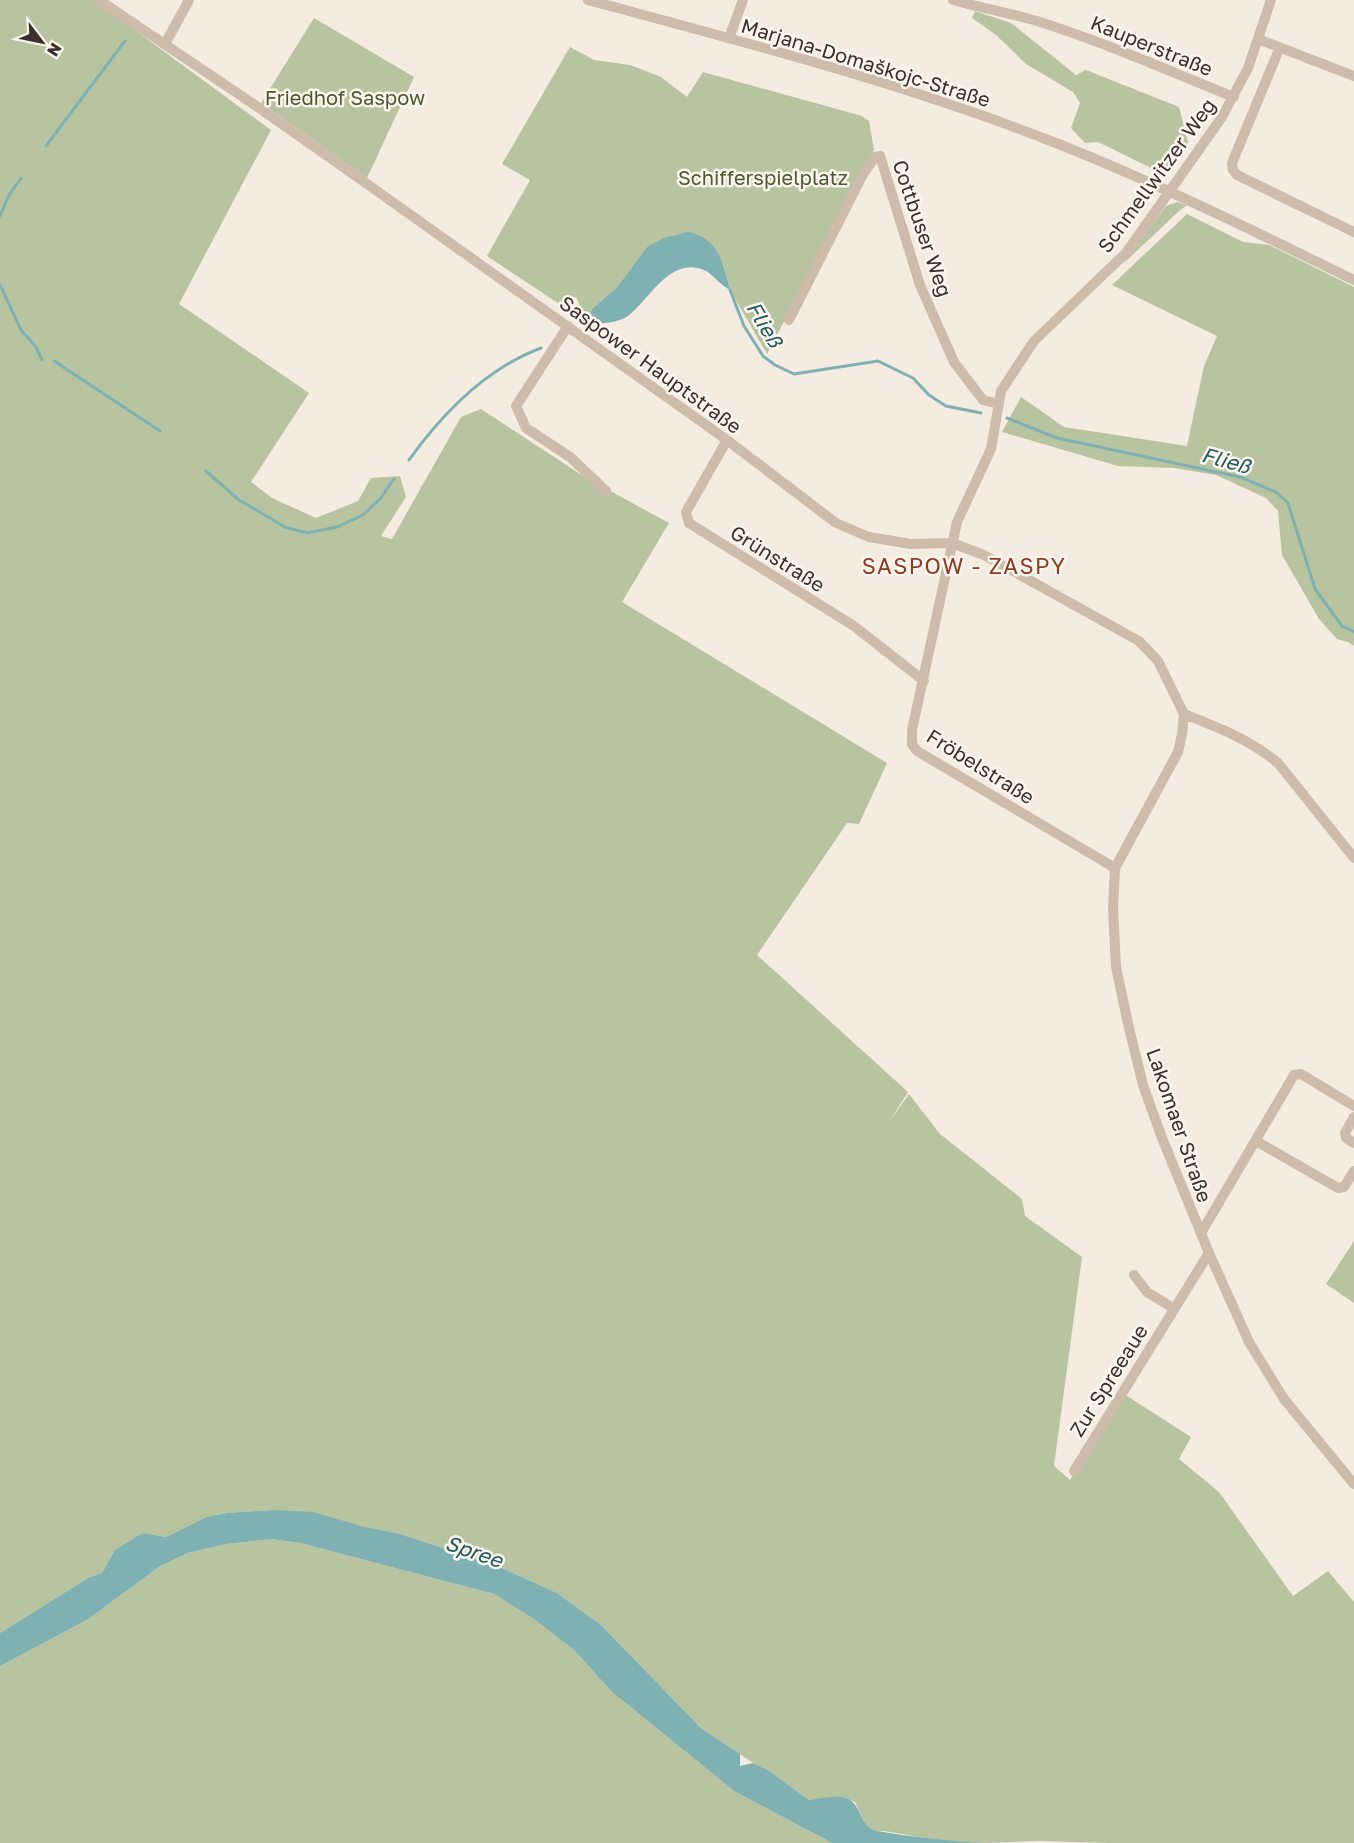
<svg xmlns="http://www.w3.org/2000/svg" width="1354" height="1843" font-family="'Golos Text',sans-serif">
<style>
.green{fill:#b8c4a0}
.water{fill:#7fb0b2}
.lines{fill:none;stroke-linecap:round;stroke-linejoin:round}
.stream{stroke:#7fb0b2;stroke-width:3}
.minor{stroke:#cdbbac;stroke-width:10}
.labels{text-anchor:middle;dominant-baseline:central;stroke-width:5;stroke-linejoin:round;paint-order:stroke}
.street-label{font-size:20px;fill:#3b302b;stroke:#fbf5ee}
.park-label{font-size:20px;fill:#4a5a2e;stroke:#fbf5ee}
.water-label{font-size:21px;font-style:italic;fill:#1f5a5e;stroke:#fbf5ee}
.quarter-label{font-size:22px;letter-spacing:1.5px;fill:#8c3b22;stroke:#fbf5ee}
</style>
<rect width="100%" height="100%" fill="#f4ebe1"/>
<path class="green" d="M 0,0 L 94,0 L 271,130 L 179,304 L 309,393 L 251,482 L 272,498 L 316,518 L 358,501 L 371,478 L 400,476 L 406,497 L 381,536 L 392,539 L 461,417 L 481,409 L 583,476 L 669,523 L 622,602 L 887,763 L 859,824 L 847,823 L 757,955 L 908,1092 L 889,1122 L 909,1094 L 940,1134 L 1022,1199 L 1025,1216 L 1082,1257 L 1054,1466 L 1070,1480 L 1124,1394 L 1191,1437 L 1179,1459 L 1219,1492 L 1293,1596 L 1328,1571 L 1354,1602 L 1354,1843 L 1108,1843 L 1039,1841 L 984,1843 L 935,1840 L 885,1831 L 875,1831 L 866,1825 L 855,1802 L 844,1797 L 809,1800 L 768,1770 L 753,1763 L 701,1728 L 601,1625 L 557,1593 L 495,1565 L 400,1534 L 273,1510 L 227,1513 L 206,1517 L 166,1537 L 142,1533 L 115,1550 L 102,1573 L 88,1578 L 0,1633 Z
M 975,11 L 1011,23 L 1076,75 L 1086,70 L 1179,107 L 1188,142 L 1171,170 L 1159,172 L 1098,142 L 1085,143 L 1071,128 L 1080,103 L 1073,92 L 1026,64 L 996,35 L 972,18 Z
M 314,18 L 414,77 L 367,178 L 261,103 Z
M 570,47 L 594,60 L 630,65 L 661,77 L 687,97 L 703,72 L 862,116 L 869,121 L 874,150 L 767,354 L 730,290 L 723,263 L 647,247 L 617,287 L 592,309 L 587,321 L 576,297 L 561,305 L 487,256 L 530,180 L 502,164 Z
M 1177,202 L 1187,205 L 1179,211 L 1123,264 L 1166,206 Z
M 1187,214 L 1243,242 L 1269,245 L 1354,287 L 1354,646 L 1348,642 L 1337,639 L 1319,619 L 1282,555 L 1278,511 L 1266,498 L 1216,475 L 1174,468 L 1118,466 L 1002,432 L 1021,397 L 1064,427 L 1187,446 L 1204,366 L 1217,336 L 1112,285 Z
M 1354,1241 L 1354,1303 L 1326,1284 Z
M 271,1539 L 300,1543 L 494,1594 L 534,1619 L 574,1650 L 612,1692 L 734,1791 L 832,1843 L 0,1843 L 0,1666 L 87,1620 L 159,1567 L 188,1553 L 227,1544 Z"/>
<path class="water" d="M 688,232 C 719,238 723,263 730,290 C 720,285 713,274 704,270 C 670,256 650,299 628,316 C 620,322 602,324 592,324 L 587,321 L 592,309 L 617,287 L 647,247 L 664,238 Z
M 273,1510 L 313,1512 L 361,1526 L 400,1534 L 495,1565 L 557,1593 L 601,1625 L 701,1728 L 740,1754 L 740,1766 L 753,1763 L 768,1770 L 809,1800 C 819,1799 831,1796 842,1797 C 862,1799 858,1827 877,1831 C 912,1837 948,1841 984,1843 L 832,1843 L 734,1791 L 612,1692 L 574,1650 L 534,1619 L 494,1594 L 300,1543 L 271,1539 L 227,1544 L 188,1553 L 159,1567 L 87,1620 L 0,1666 L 0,1633 L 88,1578 L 102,1573 L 115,1550 L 142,1533 L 166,1537 L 206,1517 L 227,1513 Z"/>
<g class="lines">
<path class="stream" d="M 46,146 L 125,41
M 0,216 L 9,195 L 21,178
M 0,285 L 21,330 L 36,347 L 42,360
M 730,290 L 744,326 L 763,356 L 775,365 L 794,374 L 878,361 L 913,378 L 929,395 L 946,406 L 981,413
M 54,361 L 160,431
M 1007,418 L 1057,438 L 1240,477 L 1276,492 L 1288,503 L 1315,589 L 1342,626 L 1354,632
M 409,460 C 442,414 487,368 541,348
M 206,471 L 239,500 L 285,527 L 307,533 L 337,527 L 363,515 L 380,499 L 394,479"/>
<path class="minor" d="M 99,0 L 255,105 L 370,186 L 727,440 L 836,523 L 869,537 L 911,544 L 952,543 L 984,555 L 1139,641 L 1158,661 L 1184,714
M 588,0 C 747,43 908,84 1061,145 C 1161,185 1258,233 1354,280
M 953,0 C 981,8 1010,13 1037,21 C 1104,42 1169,71 1234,97
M 729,38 L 743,0
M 1258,39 L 1354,76
M 165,44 L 189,0
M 1280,47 L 1232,163 L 1233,170 L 1237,175 L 1354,232
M 789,320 L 862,176 L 875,157 L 880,156 L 920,285 L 954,362 L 983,400 L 999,404
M 568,326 L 516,406 L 526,428 L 570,457 L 606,491
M 727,440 L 686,512 L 689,523 L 854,626 L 924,681
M 1184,714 L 1182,734 L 1178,752 L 1115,868 L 1113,908 L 1116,967 L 1129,1028 L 1143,1085 L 1162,1138 L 1209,1253 L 1249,1342 L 1284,1399 L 1354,1484
M 1184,714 C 1217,727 1251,740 1278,763 L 1354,858
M 1115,868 L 917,751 L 912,744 L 912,730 L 957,522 L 991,449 L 1001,391 L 1034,341 L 1126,253 L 1222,117 L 1248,68 L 1271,0
M 1354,1117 L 1345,1133 L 1346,1138 L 1354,1143
M 1256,1141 L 1338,1188 L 1344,1187 L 1354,1171
M 1201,1233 L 1294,1075 L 1301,1074 L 1354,1106
M 1134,1275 L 1147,1292 L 1173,1308
M 1074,1471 L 1209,1253"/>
</g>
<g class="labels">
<g class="street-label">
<text transform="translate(1152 45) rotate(22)">Kauperstraße</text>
<text transform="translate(866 62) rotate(17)">Marjana-Domaškojc-Straße</text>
<text transform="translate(1156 175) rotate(-54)">Schmellwitzer Weg</text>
<text transform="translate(923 228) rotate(71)">Cottbuser Weg</text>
<text transform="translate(651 364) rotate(36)">Saspower Hauptstraße</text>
<text transform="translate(778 558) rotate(32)">Grünstraße</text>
<text transform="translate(981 766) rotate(32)">Fröbelstraße</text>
<text transform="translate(1180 1125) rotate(71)">Lakomaer Straße</text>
<text transform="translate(1108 1380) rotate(-58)">Zur Spreeaue</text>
</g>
<g class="park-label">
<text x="345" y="97">Friedhof Saspow</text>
<text x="763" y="177">Schifferspielplatz</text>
</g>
<g class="water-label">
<text transform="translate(765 324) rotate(59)">Fließ</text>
<text transform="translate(1226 460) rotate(15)">Fließ</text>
<text transform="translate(474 1551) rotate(19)">Spree</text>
</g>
<g class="quarter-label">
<text x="964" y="565">SASPOW - ZASPY</text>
</g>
</g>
<g transform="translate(42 42) rotate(122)" stroke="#fbf5ee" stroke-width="4.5" paint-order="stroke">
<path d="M0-4.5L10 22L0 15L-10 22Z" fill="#3b302b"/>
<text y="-9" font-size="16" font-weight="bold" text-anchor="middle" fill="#3b302b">N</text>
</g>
</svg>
